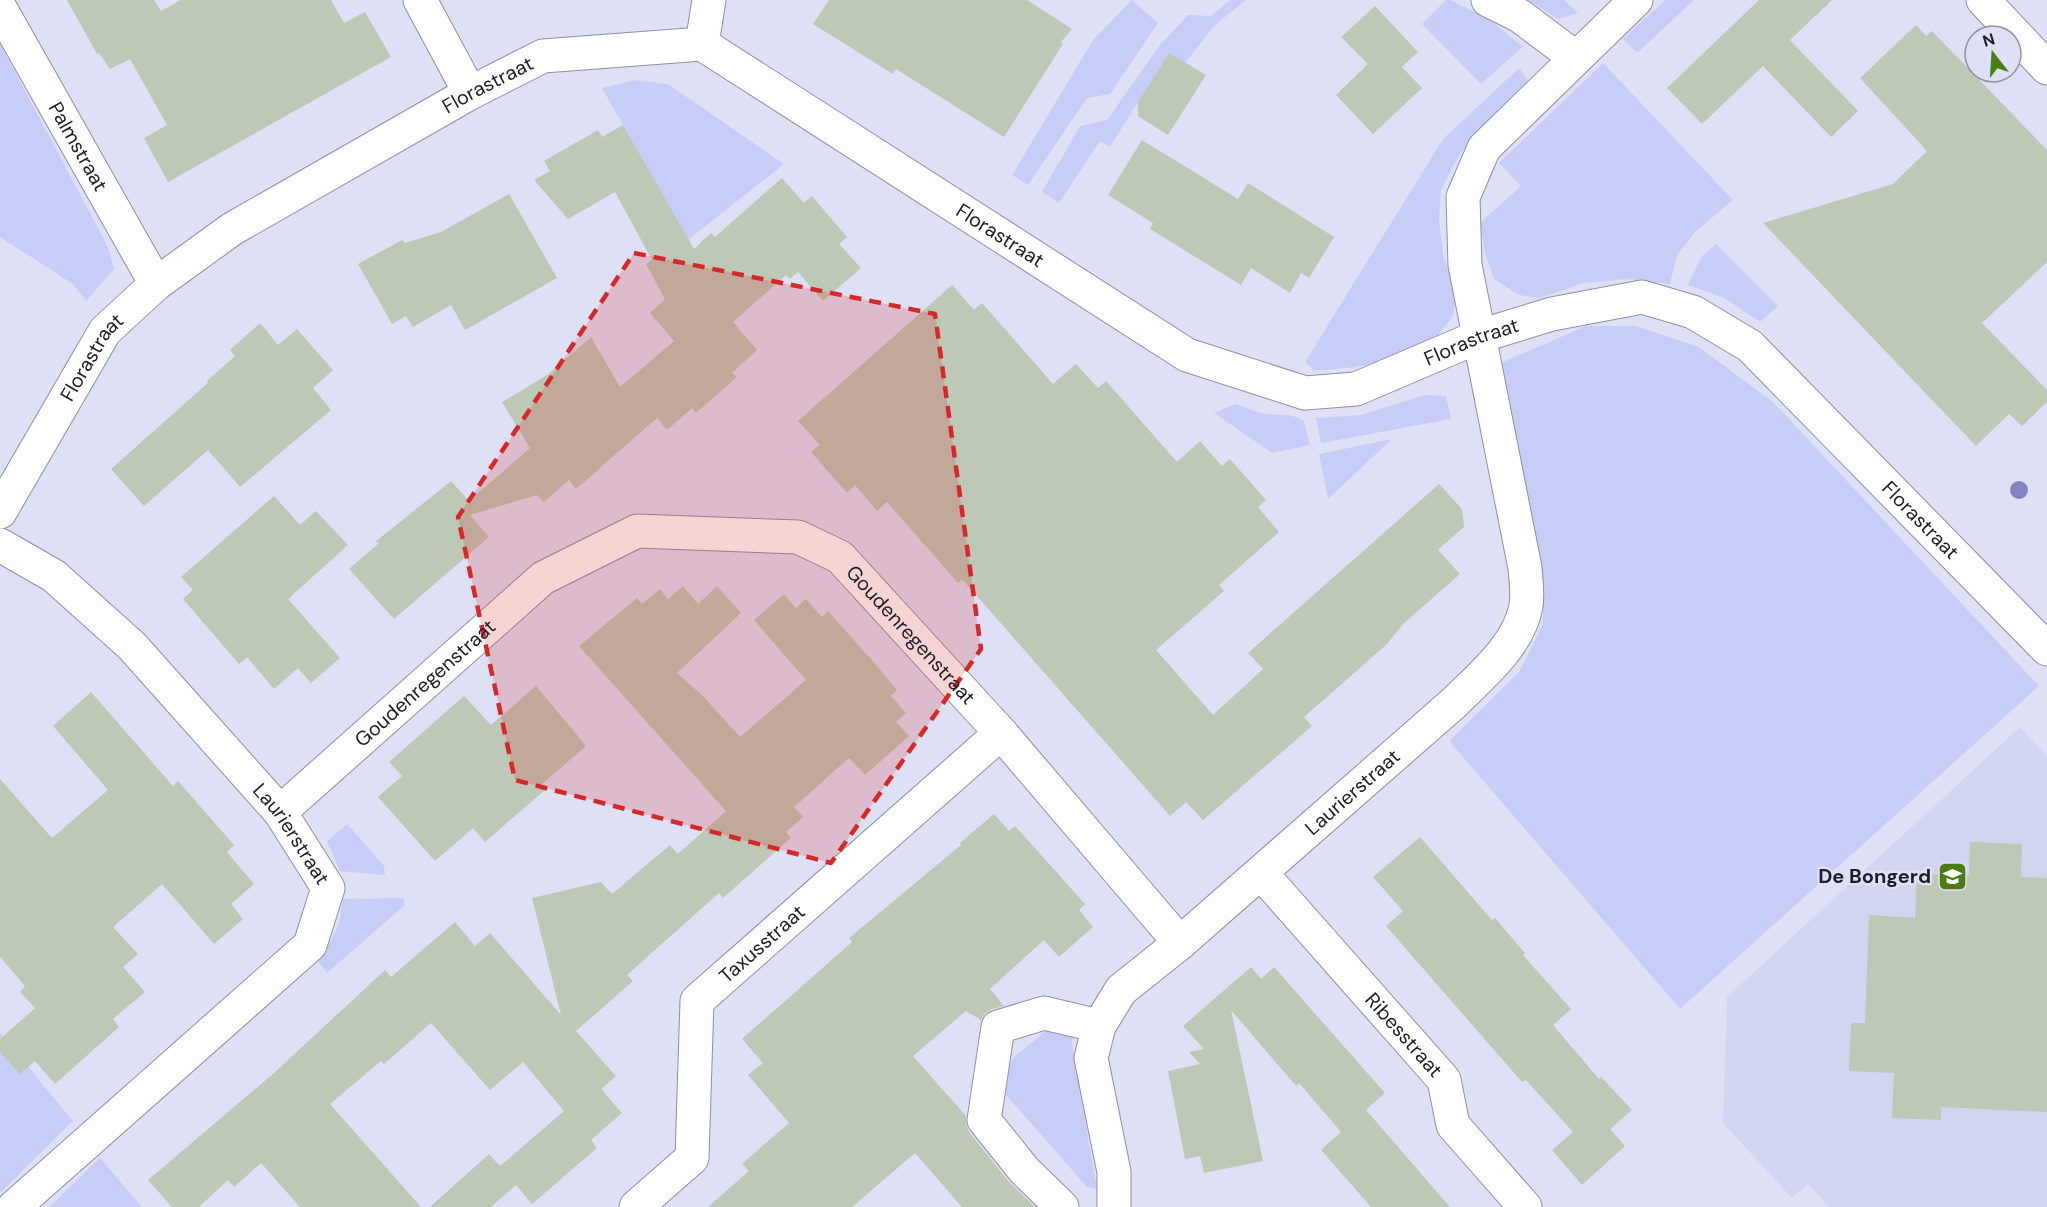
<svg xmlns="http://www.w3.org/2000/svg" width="2047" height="1207" font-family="'DM Sans',sans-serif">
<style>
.built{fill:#d1d5f0}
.green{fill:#c8cdf8}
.building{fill:#bdc8b6}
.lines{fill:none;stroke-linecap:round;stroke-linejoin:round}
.minor-casing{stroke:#8d8fa2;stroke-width:35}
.minor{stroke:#fff;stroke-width:33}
.tree{fill:#8482bf}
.marked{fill:#d62828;fill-opacity:0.2;stroke:#d62828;stroke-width:4.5;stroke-dasharray:12 8;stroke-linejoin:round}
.labels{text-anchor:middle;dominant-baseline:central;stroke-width:5;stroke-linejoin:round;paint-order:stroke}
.street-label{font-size:20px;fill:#1e1f26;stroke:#dee1f5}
.poi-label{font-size:20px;font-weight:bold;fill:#1e1f26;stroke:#dee1f5;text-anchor:end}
</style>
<rect width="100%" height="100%" fill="#dee1f5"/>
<path class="built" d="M 2020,727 L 2047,756 L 2047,1207 L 1829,1207 L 1808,1184 L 1792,1198 L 1723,1123 L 1727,997 Z"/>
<path class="green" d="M 1132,0 L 1158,23 L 1110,94 L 1087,98 L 1028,185 L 1012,175 L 1093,40 Z
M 1230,0 L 1246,0 L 1214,26 L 1185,63 L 1169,53 L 1110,147 L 1100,141 L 1059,203 L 1042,192 L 1080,126 L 1107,120 L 1160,45 L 1188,15 L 1211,16 Z
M 1446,0 L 1451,0 L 1490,20 L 1523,47 L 1481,84 L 1422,24 Z
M 1528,0 L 1564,0 L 1578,13 L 1559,19 Z
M 1665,0 L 1694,0 L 1637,53 L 1623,39 Z
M 0,44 L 108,247 L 114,269 L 86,301 L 73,284 L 0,237 Z
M 1603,63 L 1733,200 L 1694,233 L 1677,255 L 1670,284 L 1626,279 L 1584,283 L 1539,298 L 1519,295 L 1494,279 L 1485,252 L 1480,223 L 1521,186 L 1499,163 Z
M 1519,68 L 1529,82 L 1474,133 L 1455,162 L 1441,191 L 1439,219 L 1443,255 L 1456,295 L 1453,316 L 1435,339 L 1411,355 L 1355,367 L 1328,370 L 1314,370 L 1305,362 L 1443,139 Z
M 636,80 L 668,84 L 784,164 L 688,240 L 602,88 Z
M 1716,244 L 1778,306 L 1760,322 L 1724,298 L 1688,285 L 1701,257 Z
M 1586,326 L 1636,326 L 1699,347 L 1773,402 L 2039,686 L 1680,1009 L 1449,741 L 1520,671 L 1543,624 L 1543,586 L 1501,363 Z
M 1425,395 L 1446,396 L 1451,419 L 1321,443 L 1316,418 L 1361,415 Z
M 1235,404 L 1260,413 L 1293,416 L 1304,421 L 1310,445 L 1272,453 L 1214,413 Z
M 1392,439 L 1328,499 L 1319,454 Z
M 347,824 L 384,866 L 385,875 L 340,871 L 327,841 Z
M 403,898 L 405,905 L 327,973 L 318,961 C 333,939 340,927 343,899 Z
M 1047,1030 L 1074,1034 L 1072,1042 L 1097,1189 L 1087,1187 L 1006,1095 L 1007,1069 L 1015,1056 Z
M 0,1033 L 73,1121 L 0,1193 Z
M 100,1158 L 142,1207 L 49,1207 Z"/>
<path class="building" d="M 67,0 L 154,0 L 161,11 L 181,0 L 331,0 L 344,23 L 365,12 L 391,57 L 168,182 L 144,138 L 167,125 L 130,59 L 110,69 L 99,53 L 97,54 Z
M 829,0 L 1027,0 L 1072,29 L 1061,42 L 1063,44 L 1004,137 L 896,69 L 893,74 L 813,24 Z
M 1759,0 L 1832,0 L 1790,40 L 1858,111 L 1831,137 L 1763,66 L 1702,124 L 1667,88 Z
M 1375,6 L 1418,52 L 1402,67 L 1422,88 L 1373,134 L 1336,95 L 1368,64 L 1341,37 Z
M 1916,25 L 1926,36 L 1932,31 L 2047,150 L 2047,262 L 1982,323 L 2047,390 L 2047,402 L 2022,426 L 2009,414 L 1976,446 L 1763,223 L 1893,184 L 1927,151 L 1860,78 Z
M 1169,53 L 1206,75 L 1168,135 L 1138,116 L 1138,102 Z
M 623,125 L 694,249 L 711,233 L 715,237 L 782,178 L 804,203 L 812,196 L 847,237 L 839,244 L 861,268 L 823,301 L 798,272 L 790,279 L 786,275 L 733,322 L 757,350 L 732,373 L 737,377 L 696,413 L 692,408 L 667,430 L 657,418 L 576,489 L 569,480 L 544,502 L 537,495 L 470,515 L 489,537 L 394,619 L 349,569 L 379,543 L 375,542 L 451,481 L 469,501 L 530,448 L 502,402 L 547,375 L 591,337 L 620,387 L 674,341 L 650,313 L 665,299 L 646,264 L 652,260 L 615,192 L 568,219 L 534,180 L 550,171 L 544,161 L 598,130 L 602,137 Z
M 1142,140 L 1238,199 L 1248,183 L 1334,237 L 1309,278 L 1301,273 L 1290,293 L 1251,268 L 1241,285 L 1150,229 L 1153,223 L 1108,195 Z
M 509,194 L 557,278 L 465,330 L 451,305 L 413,327 L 406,316 L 392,324 L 358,264 L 402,240 L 405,243 L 441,232 Z
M 952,285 L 974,310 L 982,303 L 1053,384 L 1076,364 L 1098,388 L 1106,381 L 1177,462 L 1200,441 L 1222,466 L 1230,459 L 1266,500 L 1258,507 L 1279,532 L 1219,585 L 1224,591 L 1156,650 L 1213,715 L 1263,669 L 1248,653 L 1439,484 L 1462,509 L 1464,527 L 1438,550 L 1460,574 L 1403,624 L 1387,644 L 1304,717 L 1312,726 L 1203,820 L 1186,802 L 1170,816 L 962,579 L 958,583 L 887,502 L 877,511 L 855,485 L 847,493 L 811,452 L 820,445 L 798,421 Z
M 260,323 L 278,345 L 297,329 L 333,370 L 313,388 L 331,410 L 240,487 L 208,450 L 144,506 L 111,469 L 208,383 L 207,381 L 235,356 L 230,350 Z
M 274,496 L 300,525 L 316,511 L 348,545 L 288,599 L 340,658 L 311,683 L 298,668 L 274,689 L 247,657 L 239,664 L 183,599 L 193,590 L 181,577 Z
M 683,586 L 698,604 L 717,586 L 741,613 L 677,673 L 703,696 L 740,737 L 806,680 L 754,620 L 784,594 L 796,608 L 806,599 L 822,617 L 828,611 L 869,657 L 897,690 L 891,696 L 906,713 L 896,722 L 909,736 L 865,775 L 849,758 L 794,807 L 803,817 L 786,832 L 791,838 L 723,898 L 719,893 L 627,975 L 633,981 L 576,1031 L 616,1076 L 601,1089 L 622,1113 L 591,1140 L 597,1148 L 532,1204 L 516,1185 L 491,1207 L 430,1207 L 489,1154 L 500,1166 L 564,1111 L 523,1062 L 490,1090 L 431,1023 L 384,1064 L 381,1061 L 330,1104 L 421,1207 L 300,1207 L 261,1163 L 234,1187 L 228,1180 L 199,1207 L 172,1207 L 148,1180 L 274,1073 L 385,970 L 391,977 L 455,922 L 475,946 L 490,933 L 561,1015 L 532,898 L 601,882 L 612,894 L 670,845 L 678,854 L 726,811 L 579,646 L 637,598 L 642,604 L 660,589 L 668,599 Z
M 536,686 L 586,746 L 541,785 L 545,790 L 485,842 L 473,828 L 435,861 L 378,797 L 402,776 L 389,762 L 464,696 L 491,725 Z
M 91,692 L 173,786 L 178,781 L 234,845 L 227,852 L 254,884 L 231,904 L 243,919 L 214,944 L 162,884 L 113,927 L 138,954 L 123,967 L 145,992 L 113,1019 L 119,1027 L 55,1084 L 35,1061 L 20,1074 L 0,1052 L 0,1039 L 35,1008 L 20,992 L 25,986 L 0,957 L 0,779 L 52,838 L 108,790 L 53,726 Z
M 994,814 L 1009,831 L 1015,826 L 1085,904 L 1079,910 L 1093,927 L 1059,957 L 1044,940 L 990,989 L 1004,1006 L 992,1009 L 984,1014 L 981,1020 L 966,1011 L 913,1056 L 966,1116 L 966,1124 L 969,1132 L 1009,1182 L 1035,1207 L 962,1207 L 915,1153 L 852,1207 L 708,1207 L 749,1171 L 742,1164 L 789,1123 L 748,1075 L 763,1063 L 742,1039 L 852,942 L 849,938 L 961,845 L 960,843 Z
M 1420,837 L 1492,920 L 1495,918 L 1525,953 L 1523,955 L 1571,1009 L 1553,1025 L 1599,1079 L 1601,1077 L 1632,1110 L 1610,1129 L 1625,1146 L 1582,1185 L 1552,1150 L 1573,1132 L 1526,1080 L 1522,1082 L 1386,926 L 1403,911 L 1373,877 Z
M 1970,842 L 2022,844 L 2021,877 L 2047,878 L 2047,1112 L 1941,1107 L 1941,1120 L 1892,1118 L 1894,1073 L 1849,1071 L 1851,1023 L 1865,1023 L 1869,915 L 1915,918 L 1917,874 L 1969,875 Z
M 1251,967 L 1261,979 L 1274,967 L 1385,1093 L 1366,1110 L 1450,1207 L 1371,1207 L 1321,1150 L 1341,1132 L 1299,1083 L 1296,1086 L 1231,1010 L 1263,1161 L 1204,1173 L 1200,1156 L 1185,1159 L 1168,1071 L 1200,1064 L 1189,1052 L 1204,1049 L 1183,1026 Z"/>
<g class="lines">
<defs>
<g id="minor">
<path d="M 420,0 L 470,93"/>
<path d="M 1488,0 L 1520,16 L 1576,58"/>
<path d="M 1983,0 L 2047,68"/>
<path id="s1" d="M 0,8 L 156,284"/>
<path d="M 702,44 L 709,0"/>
<path id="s2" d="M 0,512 L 105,331 L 156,284 L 232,229 L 470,93 L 543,56 L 702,44 L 1187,355 L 1305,393 L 1356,389 L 1480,336 L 1552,314 L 1642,297 L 1693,312 L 1750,346 L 2047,649"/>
<path id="s3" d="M 0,545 L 54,576 L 132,646 L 280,812 L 328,888 L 310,945 L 14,1207"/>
<path id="s4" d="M 280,812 L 543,578 L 637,531 L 798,537 L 840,557 L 1001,733 L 1180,943"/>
<path id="s5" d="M 1261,873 L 1444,1080 L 1453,1125 L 1525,1207"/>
<path id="s6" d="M 636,1207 L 692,1158 L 697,1001 L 1001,733"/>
<path d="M 1062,1207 L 1024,1170 L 984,1120 L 998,1027 L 1044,1013 L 1099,1026"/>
<path id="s7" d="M 1114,1207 L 1114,1172 L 1091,1058 L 1099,1026 L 1121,990 L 1180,943 L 1455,702 C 1482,675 1519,645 1526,606 C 1528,594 1526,580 1525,568 L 1465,265 L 1463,197 L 1484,148 L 1636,0"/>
</g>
</defs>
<use href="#minor" class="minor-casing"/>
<use href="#minor" class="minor"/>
</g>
<circle class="tree" cx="2019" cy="490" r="9"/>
<path class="marked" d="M 634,253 L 935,314 L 981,649 L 831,863 L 515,780 L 458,517 Z"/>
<defs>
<symbol id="school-square" viewBox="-11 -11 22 22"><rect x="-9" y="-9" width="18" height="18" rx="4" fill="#487e12" stroke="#dee1f5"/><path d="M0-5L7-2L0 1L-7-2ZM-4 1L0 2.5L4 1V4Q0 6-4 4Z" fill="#fff"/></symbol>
</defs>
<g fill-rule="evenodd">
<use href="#school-square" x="1936" y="860" width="33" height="33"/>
</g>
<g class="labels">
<g class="street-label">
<text stroke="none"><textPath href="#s2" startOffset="666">Florastraat</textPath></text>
<text stroke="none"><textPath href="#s1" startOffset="159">Palmstraat</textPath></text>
<text stroke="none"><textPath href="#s2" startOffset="1242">Florastraat</textPath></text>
<text stroke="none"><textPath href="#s2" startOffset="1764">Florastraat</textPath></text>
<text stroke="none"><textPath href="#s2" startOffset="180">Florastraat</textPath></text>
<text stroke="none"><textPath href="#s2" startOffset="2304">Florastraat</textPath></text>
<text stroke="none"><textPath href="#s4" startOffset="770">Goudenregenstraat</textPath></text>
<text stroke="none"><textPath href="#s4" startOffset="194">Goudenregenstraat</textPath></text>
<text stroke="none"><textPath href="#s7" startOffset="531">Laurierstraat</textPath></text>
<text stroke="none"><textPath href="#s3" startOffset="414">Laurierstraat</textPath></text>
<text stroke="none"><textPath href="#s6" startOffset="318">Taxusstraat</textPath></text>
<text stroke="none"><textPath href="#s5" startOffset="216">Ribesstraat</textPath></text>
</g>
<g class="poi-label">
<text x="1931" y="876">De Bongerd</text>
</g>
</g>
<g transform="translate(1993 54) rotate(343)"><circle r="28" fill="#dee1f5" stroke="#9193a2" stroke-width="1.5"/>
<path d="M0-4.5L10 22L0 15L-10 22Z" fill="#487e12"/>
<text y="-9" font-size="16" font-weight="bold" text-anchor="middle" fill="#1e1f26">N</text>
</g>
</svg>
